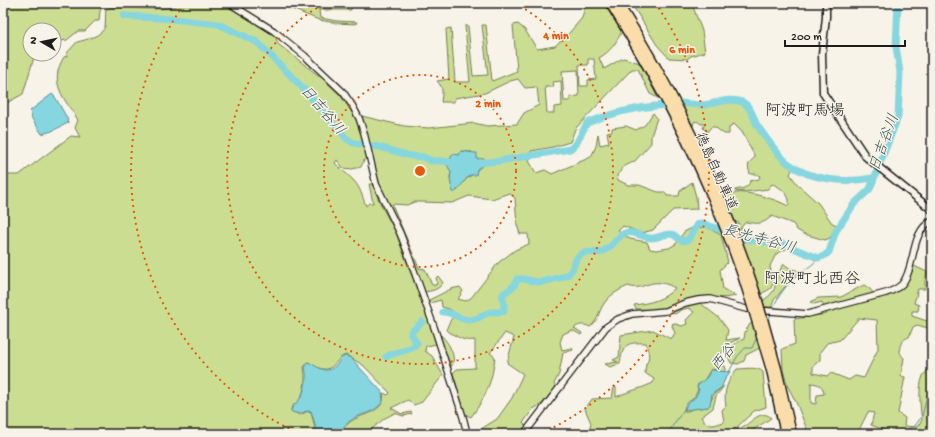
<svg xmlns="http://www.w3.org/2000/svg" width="935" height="437" font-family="'Gochi Hand','Klee One',sans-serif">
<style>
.green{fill:#cbdd91;stroke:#747c56;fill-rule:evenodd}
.water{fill:#86d6df;stroke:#5c8c91}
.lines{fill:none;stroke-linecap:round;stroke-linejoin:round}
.stream{stroke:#5c8c91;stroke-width:1}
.river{stroke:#86d6df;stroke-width:7}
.tertiary-casing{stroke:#1c1c1c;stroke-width:8}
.secondary-casing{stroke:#1c1c1c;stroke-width:9}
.motorway-casing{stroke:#1c1c1c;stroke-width:11}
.tertiary{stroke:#f7f3e8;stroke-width:5.5}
.secondary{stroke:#f7f3e8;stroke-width:6}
.motorway{stroke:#fbddab;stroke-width:8}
.motorway-bridge-casing{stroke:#1c1c1c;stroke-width:11;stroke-linecap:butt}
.motorway-bridge{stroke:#fbddab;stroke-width:8}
.ring{fill:none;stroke:#e8590c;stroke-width:2;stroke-dasharray:2 4}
.labels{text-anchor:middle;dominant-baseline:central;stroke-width:3;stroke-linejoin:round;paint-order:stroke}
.street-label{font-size:14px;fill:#1c1c1c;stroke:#f7f3e8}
.water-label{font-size:15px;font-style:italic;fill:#3c5456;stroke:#f7f3e8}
.quarter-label{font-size:16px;fill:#1c1c1c;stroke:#f7f3e8}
.centre{fill:#e8590c;stroke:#f7f3e8;stroke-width:2}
.ring-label{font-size:12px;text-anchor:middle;font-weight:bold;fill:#e8590c;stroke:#f7f3e8;stroke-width:3;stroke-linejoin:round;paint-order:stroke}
</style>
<rect width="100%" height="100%" fill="#f7f3e8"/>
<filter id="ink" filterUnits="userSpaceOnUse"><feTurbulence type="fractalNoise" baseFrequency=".025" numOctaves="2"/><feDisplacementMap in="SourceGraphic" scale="8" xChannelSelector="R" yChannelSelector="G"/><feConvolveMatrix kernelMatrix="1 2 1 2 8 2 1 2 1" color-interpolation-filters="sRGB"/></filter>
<g filter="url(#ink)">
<path class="green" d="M 3,3 L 104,3 L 100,11 L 99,21 L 95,21 L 85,31 L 78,31 L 67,40 L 54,42 L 54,30 L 30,30 L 30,54 L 35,54 L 23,94 L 3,105 Z
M 179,3 L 223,3 L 275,36 L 278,44 L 323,79 L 341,96 L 353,114 L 404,126 L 429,128 L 474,123 L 487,126 L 517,124 L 524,113 L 539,105 L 537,87 L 525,88 L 518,79 L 510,81 L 485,93 L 455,98 L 454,102 L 441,102 C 442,94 444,88 437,81 L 449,79 L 446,29 L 451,28 L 455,82 L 470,82 L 465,26 L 468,26 L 473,76 L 488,75 L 482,25 L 486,25 L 492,81 L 517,71 L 513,25 L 518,24 L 525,30 L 537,49 L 555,46 L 570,32 L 582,18 L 585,6 L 584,3 L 601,3 L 607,9 L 622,31 C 616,43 611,51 599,58 L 604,69 L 623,58 L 640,63 L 658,98 L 650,94 L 638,69 L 632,69 L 575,129 L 570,142 L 553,147 L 531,151 L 529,161 L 536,173 L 545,170 L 552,174 L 591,157 L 596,146 L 598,134 L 600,145 L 609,143 L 607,132 L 612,131 L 612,128 L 626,126 L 636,130 L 645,125 L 653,113 L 657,118 L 651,136 L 651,143 L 635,161 L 623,167 L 621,172 L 617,175 L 618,180 L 628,185 L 639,185 L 658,192 L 665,192 L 667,196 L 679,196 L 680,191 L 692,182 L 696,197 L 697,209 L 673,210 L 653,230 L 642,233 L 623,226 L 618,231 L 630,239 L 647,242 L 650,249 L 656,250 L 669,248 L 676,244 L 684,232 L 692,228 L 706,227 L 721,235 L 728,262 L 720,270 L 723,289 L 736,296 C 720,300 705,295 690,299 C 681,301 673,306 664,309 C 655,311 645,309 636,309 L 634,305 C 650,303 664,300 675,288 C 668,284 661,282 653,283 C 643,285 638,290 628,286 C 615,292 606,297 600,311 C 597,318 597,321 590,327 C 584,324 580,324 574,328 L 582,333 L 581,335 L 572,330 L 563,334 L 560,342 L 562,350 L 572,348 L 573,350 L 563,353 L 559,374 L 554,384 L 556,387 L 542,404 L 533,409 L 523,423 L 526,426 L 517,434 L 473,434 L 497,419 L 512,398 L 523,374 L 507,363 L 514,337 L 505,333 L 490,353 L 495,357 C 492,382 486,397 471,417 L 465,414 L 453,373 L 457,369 L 475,368 L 475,340 C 463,342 456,336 446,330 L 449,323 L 455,313 L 449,309 L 442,307 L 441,300 L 430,303 L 429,300 L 451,289 L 460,287 L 463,291 L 458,299 L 465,301 L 471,298 L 498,263 L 515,250 L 529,244 L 528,234 L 520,234 L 517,225 L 515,198 L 509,193 L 492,199 L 469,196 L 452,203 L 421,202 L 414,202 L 407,205 L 392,204 L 419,268 L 425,269 L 432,285 L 436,285 L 437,282 L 436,278 L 438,276 L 443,283 C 438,290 432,291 424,292 L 380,186 L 373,158 L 364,160 L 361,167 L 352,169 L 343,168 L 337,160 L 335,163 C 341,170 348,174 354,181 C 360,187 363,198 366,206 L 369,203 L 373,203 L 369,184 L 372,184 L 382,207 L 396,233 L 437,344 L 426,346 L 425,351 L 432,356 L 443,375 L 422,402 L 414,405 L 408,400 L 391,408 L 402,414 L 411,412 L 412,414 L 403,416 L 395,413 L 385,418 L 367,433 L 367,434 L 338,434 C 344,428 349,421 357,418 C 368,413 387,409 383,393 L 388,395 L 390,393 L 363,365 L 346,355 C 336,357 335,371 322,369 C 317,369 313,364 308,362 L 304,367 C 306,376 305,391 300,399 C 297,404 291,404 291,411 L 300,415 L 308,411 L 311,412 L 315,428 L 314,434 L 3,434 L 3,175 L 19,175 L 71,136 L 80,137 L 75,128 L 78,120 C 64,98 48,83 64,57 L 67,56 L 67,53 L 77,42 C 85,40 103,36 105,26 C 106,21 105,15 106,9 C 124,2 168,16 179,3 ZM 588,59 L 594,59 L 596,79 L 588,80 L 588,86 L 580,86 L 579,65 L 588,65 ZM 578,70 L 579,96 L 570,97 L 570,101 L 564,101 L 562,71 ZM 561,81 L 562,106 L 554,107 L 554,113 L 547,113 L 545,87 L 554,87 L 553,82 ZM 461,151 L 472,152 L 476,159 L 484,159 L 485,164 C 479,167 477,171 473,174 C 465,180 462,182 457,191 L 452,189 L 450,177 L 451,172 L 447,163 L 457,155 L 459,155 Z
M 277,3 L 314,3 L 315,8 L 347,8 L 348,3 L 351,3 L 351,10 L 319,10 L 320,18 L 337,21 L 357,22 L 356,24 L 336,23 L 319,20 Z
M 631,3 L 694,3 L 692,4 L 702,31 L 705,52 L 691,56 L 687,59 L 669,58 L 657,45 Z
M 731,102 C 736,102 742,102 746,106 C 750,110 752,118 754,123 C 764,139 777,158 793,168 L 790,174 L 798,185 L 818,203 L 832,223 L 837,225 L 830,238 L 825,240 L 804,234 L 797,230 L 793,224 L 772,216 C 762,225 758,224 746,222 L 742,226 L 739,233 L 737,227 L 739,223 L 735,222 L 725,195 C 729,195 732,194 735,193 C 749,191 776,199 788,206 C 793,197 780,186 772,184 L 768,189 L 745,192 L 735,191 L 735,190 C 742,188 748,189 750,181 L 759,179 L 760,176 L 756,174 L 750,174 C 747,164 748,164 755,157 L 742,132 L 734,124 L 729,127 L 729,134 L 724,134 L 715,127 L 711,127 L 707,132 L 703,128 L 705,124 L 701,124 L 697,121 L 694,122 L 693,126 L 684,109 L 685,105 L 704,106 L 706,108 L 706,106 Z
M 742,241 L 780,245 L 788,248 L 776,254 L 770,266 L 773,284 L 770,289 L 761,294 Z
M 784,264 L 791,269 L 800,271 L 796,274 L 774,300 L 771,308 L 764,308 L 762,301 C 765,299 768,297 770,295 C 778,288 775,274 784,264 Z
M 914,266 L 927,272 L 925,281 L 925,289 L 918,289 L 914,303 L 919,305 L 918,311 L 912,311 L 912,316 L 930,322 L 928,328 L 917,325 L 913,327 L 909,337 C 900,340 896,351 904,358 L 901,376 L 905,377 L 898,413 L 905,418 L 904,426 L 917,427 L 922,420 C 920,409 918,386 923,376 C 926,370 931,370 932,363 L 932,426 L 928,434 L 890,434 L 890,432 L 871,425 L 874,413 L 868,412 L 857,434 L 813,434 L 808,432 L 796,402 L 788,387 L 783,370 L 782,349 L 795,344 L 794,319 L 827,314 L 822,302 L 814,304 L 811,302 L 818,298 L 841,297 L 864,285 L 870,289 L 878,299 C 899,290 906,289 914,266 ZM 859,318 L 877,320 L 878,349 L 864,378 L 855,376 L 849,380 L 831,373 L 827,376 L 813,373 L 813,366 L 820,360 L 820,352 L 827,343 L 840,340 ZM 811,383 C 819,384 823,385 824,394 L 817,395 L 816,404 L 811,403 Z
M 699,302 L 719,318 L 728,330 L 726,340 L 740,338 L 726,345 L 722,353 L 713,358 L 713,362 L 725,367 L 725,370 L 723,372 L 719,370 L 711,369 L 703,382 L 698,384 L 697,387 L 698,389 C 697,392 696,394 695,396 C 691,402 684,402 684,411 L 688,411 L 692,409 L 708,407 L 714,394 L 724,386 L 716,396 L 713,408 L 701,417 L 706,423 L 714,425 L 724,422 L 722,410 L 726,406 C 723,391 728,380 737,369 C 745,369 757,366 763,372 L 766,407 L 754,411 L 735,429 L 730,430 L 731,432 C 735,430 741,428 746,425 C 753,420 763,409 771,418 L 747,434 L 594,434 L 590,428 L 591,423 L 585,409 L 592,399 L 612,398 L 614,387 L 616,387 L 616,397 C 628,391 641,389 653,383 L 654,379 L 645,373 L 646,364 C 651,358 648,350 646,343 C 626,342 623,344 620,364 L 610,367 L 605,364 L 618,362 L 613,360 L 619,357 L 621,335 L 653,330 L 671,339 L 675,333 L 672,326 L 673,323 L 682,326 L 687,324 L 686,320 L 694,312 L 689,308 L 681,310 L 675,314 L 673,313 L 672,310 L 692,303 Z
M 753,323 L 760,348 L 746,355 L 744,361 L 738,364 L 731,363 C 724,352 733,343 744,339 L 745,332 L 750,324 Z
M 441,335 C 448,342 458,357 451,367 L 442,345 Z"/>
<path class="water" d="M 52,94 L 55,97 L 67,118 L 68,123 L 52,131 L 42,134 L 32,119 L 30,111 Z
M 461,151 L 475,153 L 477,153 L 477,159 L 484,159 L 486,160 L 485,164 L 477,169 L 476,175 L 470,175 C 464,180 459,191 453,193 L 450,180 L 451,172 L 446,163 L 450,161 L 451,157 L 453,154 L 459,155 Z
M 346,356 L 351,358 L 382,392 L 383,401 C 377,411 366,413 356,417 C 349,420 343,428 337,434 L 315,434 L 315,424 L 311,411 C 303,410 302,416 292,412 L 291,410 C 293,405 296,404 299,400 C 305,393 308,376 305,368 L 308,362 C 325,371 330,376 342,357 Z
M 711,370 C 718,370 723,373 731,371 L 726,377 L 721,388 L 712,394 L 710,405 L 708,407 L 685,410 C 686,402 692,402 696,396 C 697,394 698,392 699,389 L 697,387 C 702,380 707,380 711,370 Z"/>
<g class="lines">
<path class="stream" d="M 773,309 C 776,298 789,281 799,274 C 806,268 813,266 818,258
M 768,322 L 771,314
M 729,372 L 737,357 L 745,348 L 752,348 L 757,337
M 667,434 L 685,408
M 897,434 L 915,426 L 922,416 L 932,377"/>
<path class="river" d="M 124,16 L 173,19 L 218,24 L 257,42 L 301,86 L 347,139 L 354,143 L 379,147 L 411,156 L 423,157 L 432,161 L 443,161 L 457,164
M 681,103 C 689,104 696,105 703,105 C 715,104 730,97 742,102 C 751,106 753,117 757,125 C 764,135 778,156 788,163 C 811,181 846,183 873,178
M 477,163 L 499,161 L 570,149 L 576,144 L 587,123 C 611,113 639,107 665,105
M 443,312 C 451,312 456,317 464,319 C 474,323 482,314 491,312 C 496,311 500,313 504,311 C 505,305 502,300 503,294 L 514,286 L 517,279 C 526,277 533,283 541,282 C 543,282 563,277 565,276 C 574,273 572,263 578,257 C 585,249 593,254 601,252 C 613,248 616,237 625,233 C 634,230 643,238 652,238 C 658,238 664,234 670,234 C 679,235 677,243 688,240 L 698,224 L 702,223 L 745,239 L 783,244 L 818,258 L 824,256 L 829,252 L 836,231 L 854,204 L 870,189 L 898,117 L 900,72 L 896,47 L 898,3
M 386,357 C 394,351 411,352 417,343 L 411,335 L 411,332 L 422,322"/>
<defs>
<path id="tertiary" d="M 229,3 L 274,31 L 305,56 L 343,92 L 352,105 L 359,118 L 364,133 L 376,184 L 400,233 L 407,251 L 434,327 L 463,417 L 466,429 L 465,434
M 524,434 L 606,327 L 618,319 L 632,314 L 666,311 L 685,303 L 698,300 L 710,299 L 746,309 L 808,314 L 886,293 C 892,291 898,288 902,284 C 916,267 910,231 932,221"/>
<path id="secondary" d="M 826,3 L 826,17 L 822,54 L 823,93 L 866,157 L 932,210"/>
<path id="motorway" d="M 610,3 C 668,97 719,197 751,303
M 618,3 C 663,74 701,148 732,227 C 741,252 751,276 758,301
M 777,369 L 792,434
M 771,370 L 785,434"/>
</defs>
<use href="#tertiary" class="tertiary-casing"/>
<use href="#secondary" class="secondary-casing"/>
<use href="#motorway" class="motorway-casing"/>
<use href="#tertiary" class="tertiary"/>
<use href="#secondary" class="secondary"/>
<use href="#motorway" class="motorway"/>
<defs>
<path id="motorway-bridge" d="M 758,301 L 777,369
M 751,303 L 771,370"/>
</defs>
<use href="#motorway-bridge" class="motorway-bridge-casing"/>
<use href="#motorway-bridge" class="motorway-bridge"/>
</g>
</g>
<g class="ring">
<circle cx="420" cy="171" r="96"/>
<path d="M515 3A193 193 0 1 1 325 3"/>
<path d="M300 434A289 289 0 0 1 185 3M655 3A289 289 0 0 1 540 434"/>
</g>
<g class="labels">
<g class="street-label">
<text transform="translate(715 172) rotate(66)">徳島自動車道</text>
</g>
<g class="water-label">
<text transform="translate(322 111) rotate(49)">日吉谷川</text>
<text transform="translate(885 143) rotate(-70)">日吉谷川</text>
<text transform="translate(759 240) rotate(15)">長光寺谷川</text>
<text transform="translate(724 358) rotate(-50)">西谷</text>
</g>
<g class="quarter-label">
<text x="805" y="112">阿波町馬場</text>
<text x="812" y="280">阿波町北西谷</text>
</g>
</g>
<circle cx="420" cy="171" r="6" class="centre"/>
<g class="ring-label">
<text x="556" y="39">4 min</text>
<text x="682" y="53">6 min</text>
<text x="488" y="107">2 min</text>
</g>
<rect width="935" height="437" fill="none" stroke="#f7f3e8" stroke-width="16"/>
<rect x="8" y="8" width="919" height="421" fill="none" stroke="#1c1c1c" stroke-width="1.5" filter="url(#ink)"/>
<g transform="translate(42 42) rotate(279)"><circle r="19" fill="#f7f3e8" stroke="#9f9d96"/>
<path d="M0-3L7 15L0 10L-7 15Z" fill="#1c1c1c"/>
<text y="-6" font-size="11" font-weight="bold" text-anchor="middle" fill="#1c1c1c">N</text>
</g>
<path d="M785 40v6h120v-6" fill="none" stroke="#1c1c1c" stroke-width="2"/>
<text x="791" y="40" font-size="12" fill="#1c1c1c" stroke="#f7f3e8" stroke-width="3" paint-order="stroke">200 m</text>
</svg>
